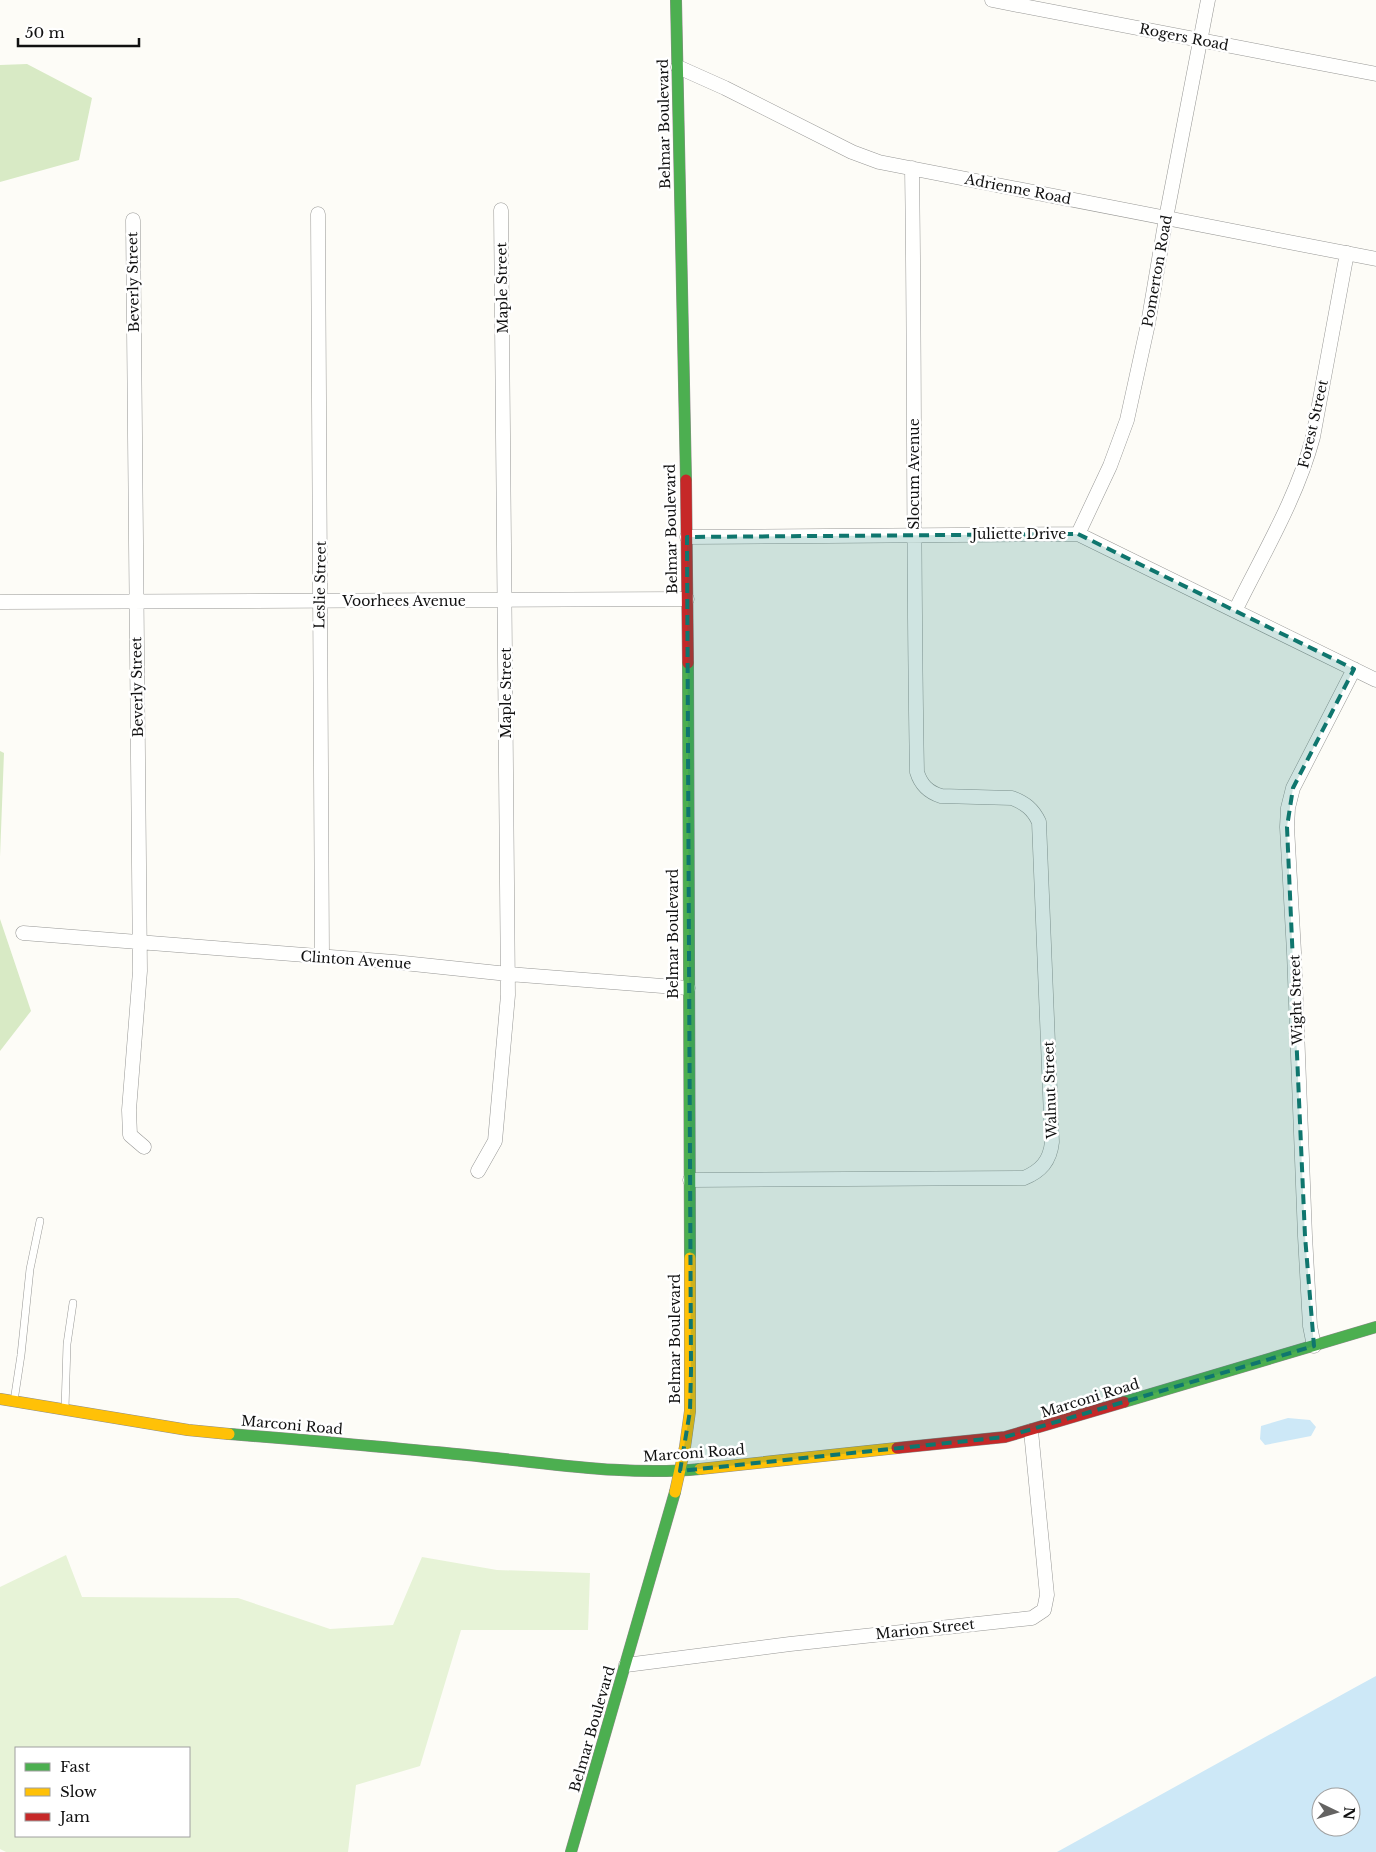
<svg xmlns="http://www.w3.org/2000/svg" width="1376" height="1852" font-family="'Libre Baskerville',serif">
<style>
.green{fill:#e7f3d7;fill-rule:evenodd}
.forest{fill:#d8eac5}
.water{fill:#cde8f7;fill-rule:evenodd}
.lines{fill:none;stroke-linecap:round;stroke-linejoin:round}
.lane-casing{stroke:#979795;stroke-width:8}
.street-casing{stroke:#979795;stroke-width:15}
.fast-casing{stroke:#8e8d8b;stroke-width:12}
.slow-casing{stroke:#8e8d8b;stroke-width:12}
.jam-casing{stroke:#8e8d8b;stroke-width:12}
.lane{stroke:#fffffe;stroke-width:7}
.street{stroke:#fffffe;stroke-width:14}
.fast{stroke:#4caf50;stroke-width:11}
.slow{stroke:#ffc107;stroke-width:11}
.jam{stroke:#c62828;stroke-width:11}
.marked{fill:#0f766e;fill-opacity:0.2;stroke:#0f766e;stroke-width:4;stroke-dasharray:10 6;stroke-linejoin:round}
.labels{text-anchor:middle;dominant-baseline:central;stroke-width:5;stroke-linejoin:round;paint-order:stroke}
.street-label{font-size:14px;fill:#111;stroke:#fff}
</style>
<rect width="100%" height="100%" fill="#fdfcf7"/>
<path class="green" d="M 66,1555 L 82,1597 L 238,1598 L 330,1629 L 393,1625 L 422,1557 L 497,1570 L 590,1573 L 588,1630 L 461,1630 L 420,1766 L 356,1785 L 348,1852 L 6,1852 L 0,1849 L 0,1587 ZM 16,1748 L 189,1748 L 189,1836 L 16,1836 Z"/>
<path class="forest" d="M 27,64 L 92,98 L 79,160 L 0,182 L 0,65 Z
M 0,751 L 4,753 L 0,857 Z
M 0,919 L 31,1011 L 0,1051 Z"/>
<path class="water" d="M 1288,1418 L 1310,1420 L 1316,1427 L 1311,1436 L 1265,1445 L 1260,1439 L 1261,1426 Z
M 1376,1676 L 1376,1852 L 1057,1852 L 1354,1688 ZM 1321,1797 L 1351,1797 L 1351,1827 L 1321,1827 Z"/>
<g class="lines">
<defs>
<path id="lane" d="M 14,1401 L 21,1355 L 30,1269 L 40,1221
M 65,1409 L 67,1344 L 73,1303"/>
<path id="street" d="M 992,0 L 1376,74
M 678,67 L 725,88 L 852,152 L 879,162 L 1376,259
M 318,214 L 322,957
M 133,220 L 140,971 L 129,1110 L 130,1135 L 144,1147
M 1078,534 L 1110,466 L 1127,420 L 1148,324 L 1166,218 L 1208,0
M 687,537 L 1078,534 L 1376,680
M 0,602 L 687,599
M 1235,611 C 1263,554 1297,498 1313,437 L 1347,253
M 23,933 L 394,962 L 508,974 L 688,988
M 478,1171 L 495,1141 L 508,995 L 501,210
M 690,1180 L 1024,1178 C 1041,1171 1050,1161 1052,1142 L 1039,822 C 1033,809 1025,803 1012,798 L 941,796 C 928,792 921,785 917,772 C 913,571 915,369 912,168
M 1314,1346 L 1310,1326 L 1305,1236 L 1294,952 L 1287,827 L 1288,808 L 1293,788 L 1354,669
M 626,1665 L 790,1644 L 1032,1618 L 1044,1610 L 1047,1595 L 1031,1431"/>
<path id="fast" d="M 676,0 L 686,480
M 688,663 L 690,1258
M 1124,1402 L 1376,1327
M 229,1434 C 314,1441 400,1448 485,1457 C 556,1464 629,1476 700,1469
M 571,1852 L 675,1492"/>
<path id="slow" d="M 0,1399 L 188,1430 L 229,1434
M 700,1469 L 897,1448
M 675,1492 L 685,1447 L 690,1411 L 690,1258"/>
<path id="jam" d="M 686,480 L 688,663
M 897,1448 L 1005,1437 L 1124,1402"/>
</defs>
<use href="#lane" class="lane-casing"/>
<use href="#street" class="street-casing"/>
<use href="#fast" class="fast-casing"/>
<use href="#slow" class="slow-casing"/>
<use href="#jam" class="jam-casing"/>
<use href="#lane" class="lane"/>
<use href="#street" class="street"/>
<use href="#fast" class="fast"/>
<use href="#slow" class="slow"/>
<use href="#jam" class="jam"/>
</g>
<path class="marked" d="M 1078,534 L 1354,669 L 1293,788 L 1287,827 L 1305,1236 L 1314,1346 L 1005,1437 L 680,1471 L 690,1411 L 691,1370 L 687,537 Z"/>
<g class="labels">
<g class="street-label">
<text transform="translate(1184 37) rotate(11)">Rogers Road</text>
<text transform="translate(664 124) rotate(-91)">Belmar Boulevard</text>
<text transform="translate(1018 189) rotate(11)">Adrienne Road</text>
<text transform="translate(1157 271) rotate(-80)">Pomerton Road</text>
<text transform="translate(133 282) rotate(-91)">Beverly Street</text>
<text transform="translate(502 288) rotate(-91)">Maple Street</text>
<text transform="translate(1313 424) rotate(-77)">Forest Street</text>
<text transform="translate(914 474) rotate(-90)">Slocum Avenue</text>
<text transform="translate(671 529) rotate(-91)">Belmar Boulevard</text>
<text x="1019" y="534">Juliette Drive</text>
<text transform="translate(320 585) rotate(-89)">Leslie Street</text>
<text x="404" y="601">Voorhees Avenue</text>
<text transform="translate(137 687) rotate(-91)">Beverly Street</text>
<text transform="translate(506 693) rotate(-90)">Maple Street</text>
<text transform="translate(673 934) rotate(-90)">Belmar Boulevard</text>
<text transform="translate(356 960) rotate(4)">Clinton Avenue</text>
<text transform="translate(1296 1000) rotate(-92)">Wight Street</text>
<text transform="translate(1050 1090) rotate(-92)">Walnut Street</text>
<text transform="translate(675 1339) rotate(-90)">Belmar Boulevard</text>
<text transform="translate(1090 1398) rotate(-17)">Marconi Road</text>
<text transform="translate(292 1425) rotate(5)">Marconi Road</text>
<text transform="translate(694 1453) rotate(-4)">Marconi Road</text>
<text transform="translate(925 1629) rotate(-6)">Marion Street</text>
<text transform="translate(592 1729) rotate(-74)">Belmar Boulevard</text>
</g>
</g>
<rect x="15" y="1747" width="175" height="90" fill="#ffffff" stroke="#a0a0a0"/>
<rect x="25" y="1763" width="25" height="8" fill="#4caf50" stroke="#a0a0a0"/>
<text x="60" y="1772" font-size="15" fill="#111111">Fast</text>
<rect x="25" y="1788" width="25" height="8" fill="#ffc107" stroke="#a0a0a0"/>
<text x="60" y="1797" font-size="15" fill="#111111">Slow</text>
<rect x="25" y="1813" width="25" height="8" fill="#c62828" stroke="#a0a0a0"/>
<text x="60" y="1822" font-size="15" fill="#111111">Jam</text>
<g transform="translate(1336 1812) rotate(95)"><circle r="24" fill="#ffffff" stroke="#a0a0a0"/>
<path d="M0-4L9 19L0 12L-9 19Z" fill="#646362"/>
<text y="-8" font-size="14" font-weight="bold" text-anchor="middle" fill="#111111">N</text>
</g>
<path d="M18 38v8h121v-8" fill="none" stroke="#111111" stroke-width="2.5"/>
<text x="25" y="38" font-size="15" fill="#111111" stroke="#ffffff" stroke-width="4" paint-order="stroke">50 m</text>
</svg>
